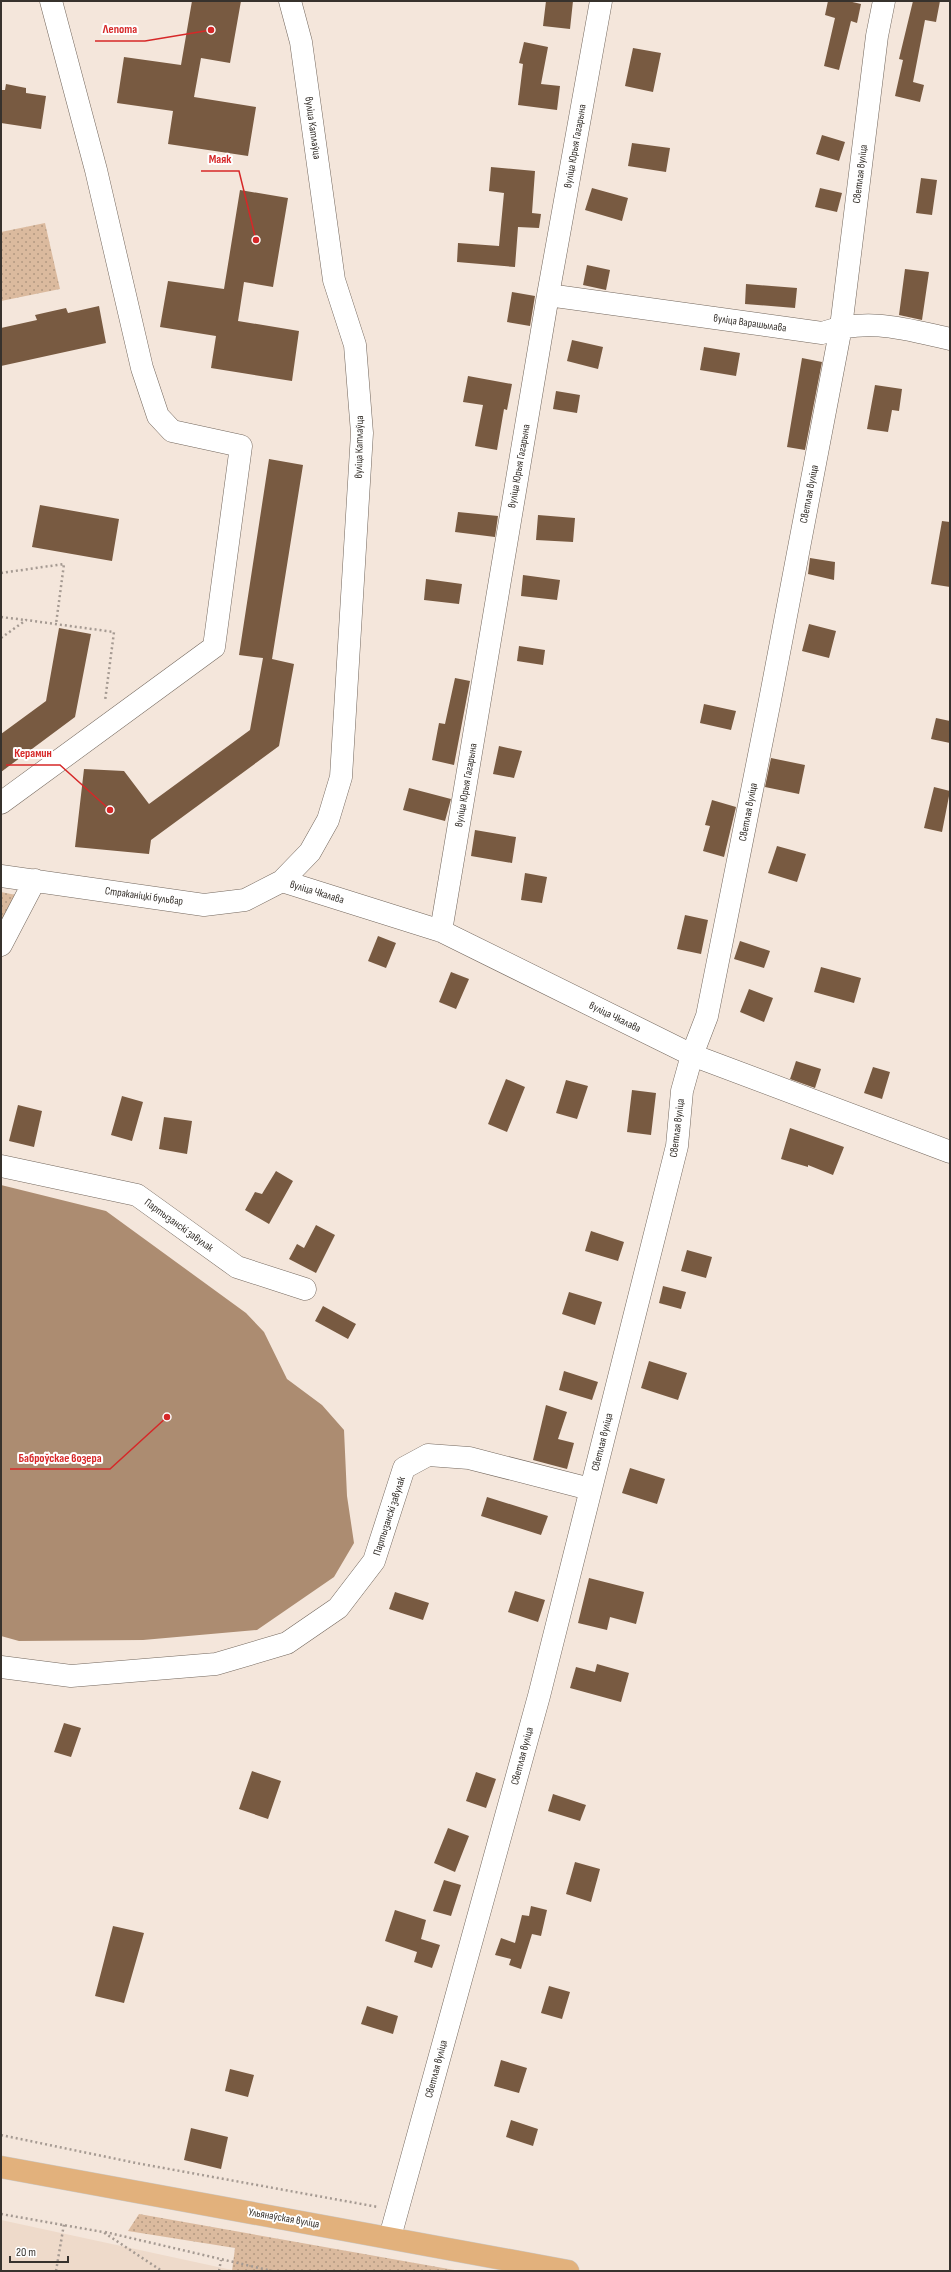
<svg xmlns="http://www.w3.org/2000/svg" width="951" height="2272" font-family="'Sofia Sans Condensed',sans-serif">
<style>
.built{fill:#eedaca}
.grass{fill:url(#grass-dots)}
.water{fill:#ac8c71}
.building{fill:#785a41}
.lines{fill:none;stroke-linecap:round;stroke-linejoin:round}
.minor-casing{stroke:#73675d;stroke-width:23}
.major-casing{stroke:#cbcac8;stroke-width:23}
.path{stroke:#a59a92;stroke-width:2.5;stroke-dasharray:2 3;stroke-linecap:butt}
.minor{stroke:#fff;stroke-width:22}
.major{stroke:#e2b17c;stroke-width:22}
.labels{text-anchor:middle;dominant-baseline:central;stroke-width:4;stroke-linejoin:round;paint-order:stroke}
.street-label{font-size:11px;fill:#37322d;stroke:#fff}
.leader{fill:none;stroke:#d62828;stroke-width:1.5}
.callout-dot{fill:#d62828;stroke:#fff;stroke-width:1.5}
.callout-label{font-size:12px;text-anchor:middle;font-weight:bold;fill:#d62828;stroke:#fff;stroke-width:4;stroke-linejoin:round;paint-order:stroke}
</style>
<defs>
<pattern id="grass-dots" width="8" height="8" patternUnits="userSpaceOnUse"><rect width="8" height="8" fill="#dbba9e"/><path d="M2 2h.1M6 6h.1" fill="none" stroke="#b29881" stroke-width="1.8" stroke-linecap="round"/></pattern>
</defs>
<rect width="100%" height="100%" fill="#f4e6db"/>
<path class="built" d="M 1,2220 L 232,2270 L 1,2271 Z"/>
<path class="grass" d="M 45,223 L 60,289 L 1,301 L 1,232 Z
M 1,892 L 16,895 L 1,925 Z
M 139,2214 L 460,2271 L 232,2271 L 235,2248 L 128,2231 Z"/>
<path class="water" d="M 1,1185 L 106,1211 L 246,1313 L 264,1332 L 287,1379 L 322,1405 L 344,1430 L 347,1496 L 354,1543 L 334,1577 L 257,1630 L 143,1640 L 19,1641 L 1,1636 Z"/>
<path class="building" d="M 192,1 L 241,1 L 230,63 L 201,58 L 194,97 L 256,107 L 248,156 L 168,144 L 173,111 L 117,103 L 124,57 L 181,65 Z
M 546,1 L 573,1 L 570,29 L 543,26 Z
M 828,1 L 848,1 L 861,4 L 857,23 L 851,21 L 839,70 L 824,66 L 835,18 L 825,15 Z
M 913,1 L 940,1 L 936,22 L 925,20 L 913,82 L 924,85 L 920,102 L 895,96 L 903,60 L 899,59 Z
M 524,42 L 548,47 L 541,84 L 560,86 L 557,110 L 518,105 L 523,64 L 519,63 Z
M 633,48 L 661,53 L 653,92 L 625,86 Z
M 6,84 L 26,88 L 26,93 L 46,96 L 41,129 L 1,123 L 1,90 L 5,90 Z
M 822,135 L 845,142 L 839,161 L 816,154 Z
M 632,143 L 670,148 L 666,172 L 628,166 Z
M 491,167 L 535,171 L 532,213 L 541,214 L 539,228 L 518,227 L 515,267 L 457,262 L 458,243 L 499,246 L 504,193 L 489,191 Z
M 921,178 L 937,180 L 932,215 L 916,213 Z
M 592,188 L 628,198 L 622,221 L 585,210 Z
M 820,188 L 842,193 L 837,212 L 815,207 Z
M 240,190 L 288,198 L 273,287 L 244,282 L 238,321 L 299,331 L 292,381 L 211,368 L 216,336 L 160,327 L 168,281 L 224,289 Z
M 587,265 L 610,270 L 606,290 L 583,285 Z
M 905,269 L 929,272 L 922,320 L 899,315 Z
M 746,284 L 797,288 L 795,308 L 745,304 Z
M 512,292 L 535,296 L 530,326 L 507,322 Z
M 99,306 L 106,343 L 1,366 L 1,328 L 37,320 L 35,315 L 66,308 L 68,313 Z
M 572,340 L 603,347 L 598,369 L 567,361 Z
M 704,347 L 740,353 L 736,376 L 700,370 Z
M 802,358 L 822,362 L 805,450 L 787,447 Z
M 468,376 L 512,384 L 507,410 L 504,409 L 497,450 L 475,446 L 483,405 L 463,402 Z
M 875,385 L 902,389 L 899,411 L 892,410 L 888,432 L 867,429 Z
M 556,391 L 580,395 L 577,413 L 553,409 Z
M 269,459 L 303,465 L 272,659 L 294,664 L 279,746 L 151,840 L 149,854 L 75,847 L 84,769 L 124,771 L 149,804 L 250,730 L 263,658 L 239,655 Z
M 40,505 L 119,519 L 112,561 L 32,547 Z
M 458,512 L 498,516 L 495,537 L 455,532 Z
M 538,515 L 575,518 L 573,542 L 536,540 Z
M 942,521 L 950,522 L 950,587 L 931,584 Z
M 810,558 L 835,562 L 834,580 L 808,574 Z
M 523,575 L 560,580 L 557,600 L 521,596 Z
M 426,579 L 462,584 L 459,604 L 424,600 Z
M 809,624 L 836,631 L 829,658 L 802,651 Z
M 59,628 L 91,634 L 75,717 L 1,772 L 1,734 L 46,701 Z
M 519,646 L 545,650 L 543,665 L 517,661 Z
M 455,678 L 470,681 L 454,765 L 432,760 L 439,723 L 445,724 Z
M 704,704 L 736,711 L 731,730 L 700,723 Z
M 936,718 L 950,721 L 950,743 L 931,739 Z
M 499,746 L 522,751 L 514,778 L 493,774 Z
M 771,758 L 805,765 L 799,794 L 765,787 Z
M 934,787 L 950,791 L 942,832 L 924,828 Z
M 409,788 L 451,799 L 445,821 L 403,810 Z
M 712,800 L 736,807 L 724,857 L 703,851 L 710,826 L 705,825 Z
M 475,830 L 516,837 L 512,863 L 471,856 Z
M 777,846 L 806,854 L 797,882 L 768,873 Z
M 525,873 L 547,877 L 542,903 L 521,900 Z
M 685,915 L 708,920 L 701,954 L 677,949 Z
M 378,936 L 396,943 L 386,968 L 368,961 Z
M 740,941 L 770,951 L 764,968 L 734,959 Z
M 821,967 L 861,978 L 854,1003 L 814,992 Z
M 451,972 L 469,979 L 456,1009 L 439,1002 Z
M 749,989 L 773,998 L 764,1022 L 740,1012 Z
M 796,1061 L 821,1069 L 815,1088 L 790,1079 Z
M 873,1067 L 890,1072 L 882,1099 L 864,1093 Z
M 506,1079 L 525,1087 L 507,1132 L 488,1124 Z
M 566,1080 L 588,1086 L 577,1119 L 556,1113 Z
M 632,1090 L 656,1093 L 651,1135 L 627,1132 Z
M 122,1096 L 143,1102 L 132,1141 L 111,1135 Z
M 18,1105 L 42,1111 L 34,1147 L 9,1141 Z
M 164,1117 L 192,1121 L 187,1154 L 159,1149 Z
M 790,1128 L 844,1147 L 833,1175 L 808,1165 L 808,1167 L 781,1159 Z
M 276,1171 L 293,1181 L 269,1224 L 245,1210 L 255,1192 L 262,1194 Z
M 316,1225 L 335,1235 L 316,1273 L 289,1259 L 297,1244 L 304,1248 Z
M 591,1231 L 624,1242 L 618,1261 L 585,1251 Z
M 687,1250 L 712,1257 L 706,1278 L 681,1271 Z
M 663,1286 L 686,1292 L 681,1309 L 659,1303 Z
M 569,1292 L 602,1302 L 595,1325 L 562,1314 Z
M 323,1306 L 356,1324 L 348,1339 L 315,1321 Z
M 649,1361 L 687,1373 L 678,1400 L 641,1388 Z
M 564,1371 L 598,1382 L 592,1400 L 559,1390 Z
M 546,1405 L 567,1412 L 558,1439 L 574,1443 L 567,1469 L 533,1460 Z
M 630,1468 L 665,1479 L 657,1504 L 622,1493 Z
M 487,1497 L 548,1516 L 541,1535 L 481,1516 Z
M 589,1578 L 644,1592 L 636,1624 L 610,1617 L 607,1630 L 578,1623 Z
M 515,1591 L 545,1600 L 538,1622 L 508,1612 Z
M 395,1592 L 429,1603 L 423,1620 L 389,1609 Z
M 597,1664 L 629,1673 L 621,1702 L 570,1688 L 576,1667 L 595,1672 Z
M 64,1723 L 81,1728 L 71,1757 L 54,1752 Z
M 252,1771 L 281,1781 L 268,1819 L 239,1809 Z
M 476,1772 L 496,1779 L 486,1808 L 466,1801 Z
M 553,1794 L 586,1805 L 580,1821 L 548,1811 Z
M 448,1828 L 469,1836 L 455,1872 L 434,1863 Z
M 575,1862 L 600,1869 L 591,1902 L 566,1894 Z
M 444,1880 L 461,1885 L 451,1916 L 433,1911 Z
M 531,1906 L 547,1910 L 541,1936 L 532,1934 L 521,1969 L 509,1965 L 511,1959 L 495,1955 L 501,1938 L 515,1943 L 522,1915 L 529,1916 Z
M 395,1910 L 426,1920 L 421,1939 L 440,1945 L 432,1968 L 414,1962 L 417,1952 L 385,1941 Z
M 113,1926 L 144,1933 L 124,2003 L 95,1996 Z
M 549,1986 L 570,1992 L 562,2019 L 541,2013 Z
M 367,2006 L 398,2016 L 393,2034 L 361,2024 Z
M 501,2060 L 527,2068 L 519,2093 L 494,2086 Z
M 230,2069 L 254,2075 L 248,2097 L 225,2091 Z
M 511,2120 L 538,2129 L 533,2146 L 506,2137 Z
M 191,2128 L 228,2137 L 221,2169 L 184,2160 Z"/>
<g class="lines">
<defs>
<path id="minor" d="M 548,295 L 822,333 C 868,317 905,329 950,339
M 1,803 L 214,647 L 241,446 L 172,431 L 158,416 L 142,368 L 96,170 L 51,1
M 1,876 L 204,905 L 245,900 L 282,881 L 310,852 L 328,820 L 341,777 L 362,433 L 355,345 L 334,280 L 301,42 L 290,1
M 282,881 L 441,931 L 692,1055 L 950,1152
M 441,931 L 548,295 L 601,1
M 1,945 L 35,880
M 1,1166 L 137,1195 L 237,1267 L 305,1289
M 1,1667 L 71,1676 L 216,1664 L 287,1643 L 338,1608 L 374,1561 L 404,1468 L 428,1455 L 469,1458 L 590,1489
M 390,2237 L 539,1696 L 677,1146 L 682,1091 L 692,1055 L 707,1016 L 770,700 L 841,327 L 877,36 L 884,1"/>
<path id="major" d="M 1,2167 L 568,2271"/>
</defs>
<use href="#minor" class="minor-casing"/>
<use href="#major" class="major-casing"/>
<path class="path" d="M 1,573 L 64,564 L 56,624
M 1,617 L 25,620
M 1,638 L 26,620 L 114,632 L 105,701
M 1,2135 L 136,2163 L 378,2207
M 1,2214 L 103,2232 L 162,2271
M 105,2232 L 272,2271
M 56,2271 L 64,2224
M 219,2271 L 221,2260"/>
<use href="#minor" class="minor"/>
<use href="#major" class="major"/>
</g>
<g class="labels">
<g class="street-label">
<text transform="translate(313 128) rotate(82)">вуліца Катлаўца</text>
<text transform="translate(575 146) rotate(-80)">вуліца Юрыя Гагарына</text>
<text transform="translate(860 174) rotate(-83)">Светлая вуліца</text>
<text transform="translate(750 323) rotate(8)">вуліца Варашылава</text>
<text transform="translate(359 447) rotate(-89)">вуліца Катлаўца</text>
<text transform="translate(519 466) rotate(-80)">вуліца Юрыя Гагарына</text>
<text transform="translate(809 494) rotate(-79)">Светлая вуліца</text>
<text transform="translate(466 785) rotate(-80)">вуліца Юрыя Гагарына</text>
<text transform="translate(748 812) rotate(-79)">Светлая вуліца</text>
<text transform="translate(317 892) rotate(17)">вуліца Чкалава</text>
<text transform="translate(144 896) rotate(8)">Страканіцкі бульвар</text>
<text transform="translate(615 1017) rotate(26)">вуліца Чкалава</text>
<text transform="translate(677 1128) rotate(-83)">Светлая вуліца</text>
<text transform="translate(179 1225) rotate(36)">Партызанскі завулак</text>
<text transform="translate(602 1442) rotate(-76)">Светлая вуліца</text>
<text transform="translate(389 1516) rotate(-72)">Партызанскі завулак</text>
<text transform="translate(522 1756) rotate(-75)">Светлая вуліца</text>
<text transform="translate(436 2069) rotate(-75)">Светлая вуліца</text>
<text transform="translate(284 2218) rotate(10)">Ульянаўская вуліца</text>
</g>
</g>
<path class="leader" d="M211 30L145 41H95M256 240L239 171H201M110 810L60 765H6M167 1417L110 1469H10"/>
<g class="callout-dot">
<circle cx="211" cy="30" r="4"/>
<circle cx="256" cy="240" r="4"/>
<circle cx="110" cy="810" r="4"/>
<circle cx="167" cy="1417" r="4"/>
</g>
<g class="callout-label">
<text x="120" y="33">Лепота</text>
<text x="220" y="163">Маяк</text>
<text x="33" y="757">Керамин</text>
<text x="60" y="1462">Баброўскае возера</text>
</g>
<rect width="951" height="2272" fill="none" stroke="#37322d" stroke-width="4"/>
<path d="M10 2256v6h58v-6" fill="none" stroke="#37322d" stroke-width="2"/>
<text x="16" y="2256" font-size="12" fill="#37322d" stroke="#ffffff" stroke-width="3" paint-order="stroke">20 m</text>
</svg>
